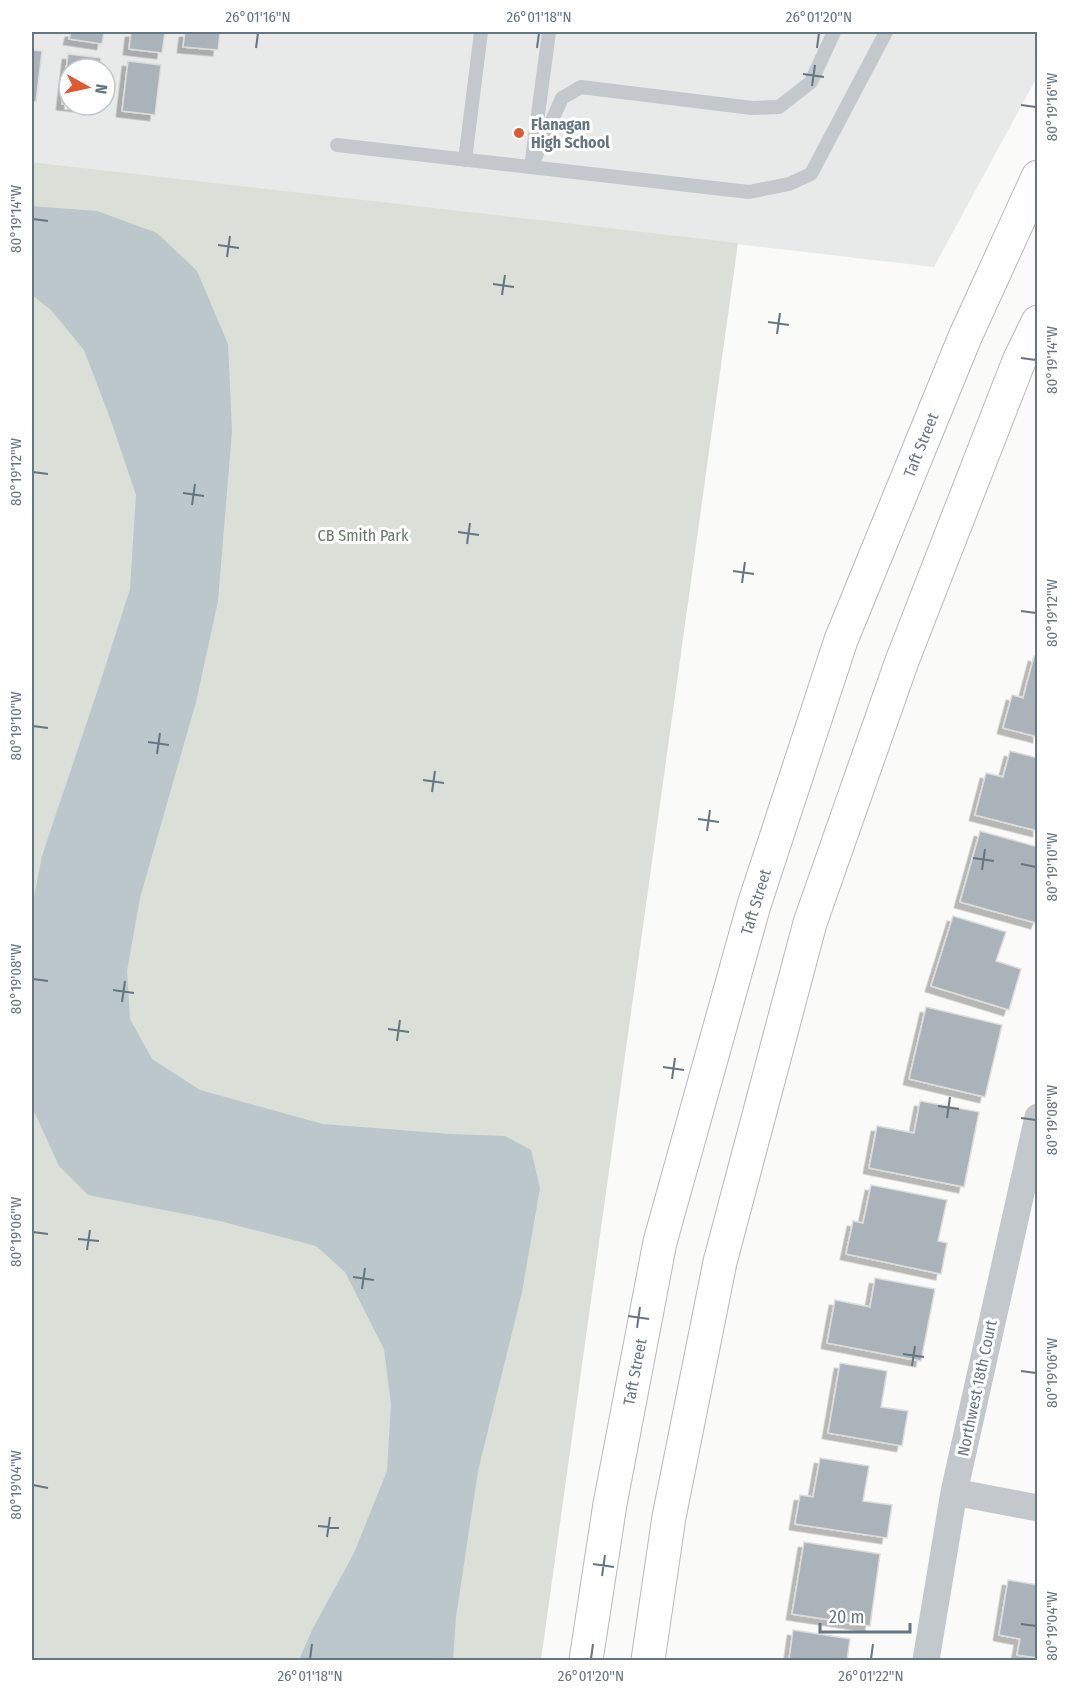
<svg xmlns="http://www.w3.org/2000/svg" width="1069" height="1692" font-family="'Fira Sans Condensed',sans-serif">
<style>
.built{fill:#e8e9e9;fill-rule:evenodd}
.green{fill:#dadfd7}
.water{fill:#bbc7cb}
.building{fill:#aab3b9;stroke:#dcdcda;stroke-width:1.5;filter:url(#shadow)}
.lines{fill:none;stroke-linecap:round;stroke-linejoin:round}
.secondary-casing{stroke:#b3babf;stroke-width:35}
.lane{stroke:#c3c8cc;stroke-width:14}
.street{stroke:#c3c8cc;stroke-width:27}
.secondary{stroke:#fff;stroke-width:33}
.ticks{fill:none;stroke:#657683;stroke-width:2}
.poi-dot{fill:#e4572e;stroke:#fff;stroke-width:2}
.labels{text-anchor:middle;dominant-baseline:central;stroke-width:6;stroke-linejoin:round;paint-order:stroke}
.poi-label{font-size:16px;font-weight:bold;fill:#657683;stroke:#fff;text-anchor:start}
.street-label{font-size:16px;fill:#657683;stroke:#fff}
.park-label{font-size:16px;fill:#687a64;stroke:#fff}
.neatline{fill:none;stroke:#657683;stroke-width:2}
.ticks-label{font-size:15px;text-anchor:middle;fill:#657683}
</style>
<defs>
<filter id="shadow"><feDropShadow dx="-5.5" dy="5.5" stdDeviation="0" flood-color="#0004"/></filter>
</defs>
<rect width="100%" height="100%" fill="#fafaf8"/>
<path class="built" d="M 32,32 L 1037,32 L 1037,77 L 934,267 L 32,162 ZM 69,69 L 105,69 L 105,105 L 69,105 Z"/>
<path class="green" d="M 32,162 L 738,243 L 541,1660 L 32,1660 Z"/>
<path class="water" d="M 32,206 L 97,211 L 157,233 L 197,271 L 228,344 L 232,431 L 218,601 L 196,702 L 140,898 L 127,971 L 130,1019 L 152,1059 L 200,1090 L 323,1124 L 451,1134 L 505,1136 L 531,1150 L 540,1188 L 522,1292 L 478,1471 L 456,1617 L 453,1660 L 299,1660 L 313,1628 L 354,1553 L 387,1471 L 391,1404 L 384,1349 L 345,1272 L 316,1246 L 220,1221 L 88,1195 L 59,1166 L 32,1107 L 32,907 L 42,856 L 100,683 L 130,589 L 136,495 L 110,418 L 84,350 L 51,310 L 32,295 Z"/>
<path class="building" d="M 71,32 L 104,32 L 102,44 L 69,39 Z
M 131,32 L 165,32 L 162,53 L 129,49 Z
M 185,32 L 220,32 L 218,50 L 183,47 Z
M 32,50 L 42,51 L 36,102 L 32,101 Z
M 68,54 L 101,58 L 100,69 L 69,69 L 69,105 L 96,105 L 96,108 L 62,104 Z
M 128,61 L 161,65 L 155,115 L 122,111 Z
M 1034,656 L 1038,657 L 1038,737 L 1003,728 L 1012,695 L 1023,698 Z
M 1010,751 L 1038,758 L 1038,831 L 975,815 L 986,773 L 1003,777 Z
M 980,831 L 1038,847 L 1038,918 L 1036,923 L 960,902 Z
M 953,916 L 1006,932 L 996,961 L 1021,969 L 1009,1010 L 931,986 Z
M 926,1007 L 1002,1025 L 985,1097 L 909,1079 Z
M 920,1101 L 979,1112 L 964,1187 L 869,1168 L 877,1126 L 914,1133 Z
M 871,1185 L 947,1200 L 938,1241 L 947,1243 L 941,1274 L 846,1254 L 853,1221 L 863,1223 Z
M 875,1278 L 935,1289 L 921,1361 L 827,1343 L 835,1300 L 870,1307 Z
M 840,1363 L 887,1371 L 881,1407 L 908,1411 L 902,1446 L 828,1433 Z
M 820,1458 L 869,1466 L 863,1501 L 892,1505 L 887,1538 L 795,1524 L 800,1495 L 813,1497 Z
M 804,1542 L 880,1554 L 870,1626 L 792,1614 Z
M 1008,1580 L 1038,1585 L 1038,1658 L 1017,1655 L 1020,1639 L 999,1635 Z
M 793,1630 L 850,1639 L 847,1660 L 789,1660 Z"/>
<g class="lines">
<defs>
<path id="secondary" d="M 586,1660 L 610,1504 L 660,1242 L 754,905 L 841,640 L 965,337 L 1038,177
M 648,1660 L 669,1517 L 720,1262 L 810,923 L 902,661 L 1019,361 L 1038,322"/>
</defs>
<use href="#secondary" class="secondary-casing"/>
<path class="lane" d="M 549,32 L 531,167 L 562,98 L 581,87 L 752,108 L 779,107 L 811,82 L 834,32
M 337,145 L 749,192 L 789,184 L 811,174 L 886,32
M 465,160 L 481,32"/>
<path class="street" d="M 954,1492 L 1038,1508
M 926,1660 L 954,1492 L 1038,1117"/>
<use href="#secondary" class="secondary"/>
</g>
<path class="ticks" d="M 256,48 L 258,33M 537,48 L 539,33M 817,48 L 819,33M 803,74 L 824,77M 812,86 L 815,65M 1021,105 L 1036,107M 33,219 L 48,221M 218,245 L 239,248M 227,257 L 230,236M 493,284 L 514,287M 502,295 L 505,275M 768,322 L 789,325M 777,334 L 780,313M 1021,358 L 1036,360M 33,472 L 48,474M 183,493 L 204,496M 192,505 L 195,484M 458,532 L 479,535M 467,544 L 470,523M 733,571 L 754,574M 742,583 L 745,562M 1021,611 L 1036,613M 33,726 L 48,728M 148,742 L 169,745M 157,754 L 160,733M 423,780 L 444,783M 432,792 L 435,771M 698,819 L 719,822M 707,831 L 710,810M 973,858 L 994,861M 1021,864 L 1036,867M 982,870 L 985,849M 33,979 L 48,981M 113,990 L 134,993M 122,1002 L 125,981M 388,1029 L 409,1032M 397,1041 L 400,1020M 663,1067 L 684,1070M 672,1079 L 675,1058M 938,1106 L 959,1109M 947,1118 L 950,1097M 1021,1118 L 1036,1120M 33,1232 L 48,1234M 78,1239 L 99,1241M 87,1250 L 90,1230M 353,1277 L 374,1280M 362,1289 L 365,1268M 628,1316 L 649,1319M 637,1328 L 640,1307M 903,1354 L 924,1357M 912,1366 L 915,1346M 1021,1371 L 1036,1373M 33,1485 L 48,1488M 318,1526 L 339,1528M 327,1537 L 330,1517M 593,1564 L 614,1567M 602,1576 L 605,1555M 1021,1624 L 1036,1626M 310,1659 L 312,1644M 591,1659 L 593,1644M 871,1659 L 873,1644"/>
<circle class="poi-dot" cx="519" cy="133" r="6"/>
<g class="labels">
<g class="poi-label">
<text x="531" y="124">Flanagan<tspan x="531" dy="18">High School</tspan></text>
</g>
<g class="street-label">
<text transform="translate(921 445) rotate(-68)">Taft Street</text>
<text transform="translate(756 902) rotate(-73)">Taft Street</text>
<text transform="translate(635 1372) rotate(-79)">Taft Street</text>
<text transform="translate(977 1388) rotate(-78)">Northwest 18th Court</text>
</g>
<g class="park-label">
<text x="363" y="535">CB Smith Park</text>
</g>
</g>
<rect width="1069" height="1692" fill="none" stroke="#ffffff" stroke-width="66"/>
<g transform="translate(87 87) rotate(98)"><circle r="28" fill="#ffffff" stroke="#c1c8cd" stroke-width="1.5"/>
<path d="M0-4.5L10 22L0 15L-10 22Z" fill="#e4572e"/>
<text y="-9" font-size="16" font-weight="bold" text-anchor="middle" fill="#657683">N</text>
</g>
<path d="M820 1623v9h90v-9" fill="none" stroke="#657683" stroke-width="3"/>
<text x="829" y="1623" font-size="18" fill="#657683" stroke="#ffffff" stroke-width="4.5" paint-order="stroke">20 m</text>
<rect x="33" y="33" width="1003" height="1626" class="neatline"/>
<g class="ticks-label">
<text x="258" y="22">26°01'16"N</text>
<text x="539" y="22">26°01'18"N</text>
<text x="819" y="22">26°01'20"N</text>
<text transform="translate(1052 107) rotate(-90)" y="5">80°19'16"W</text>
<text transform="translate(16 219) rotate(-90)" y="5">80°19'14"W</text>
<text transform="translate(1052 360) rotate(-90)" y="5">80°19'14"W</text>
<text transform="translate(16 472) rotate(-90)" y="5">80°19'12"W</text>
<text transform="translate(1052 613) rotate(-90)" y="5">80°19'12"W</text>
<text transform="translate(16 726) rotate(-90)" y="5">80°19'10"W</text>
<text transform="translate(1052 867) rotate(-90)" y="5">80°19'10"W</text>
<text transform="translate(16 979) rotate(-90)" y="5">80°19'08"W</text>
<text transform="translate(1052 1120) rotate(-90)" y="5">80°19'08"W</text>
<text transform="translate(16 1232) rotate(-90)" y="5">80°19'06"W</text>
<text transform="translate(1052 1373) rotate(-90)" y="5">80°19'06"W</text>
<text transform="translate(16 1485) rotate(-90)" y="5">80°19'04"W</text>
<text transform="translate(1052 1626) rotate(-90)" y="5">80°19'04"W</text>
<text x="310" y="1681">26°01'18"N</text>
<text x="591" y="1681">26°01'20"N</text>
<text x="871" y="1681">26°01'22"N</text>
</g>
</svg>
